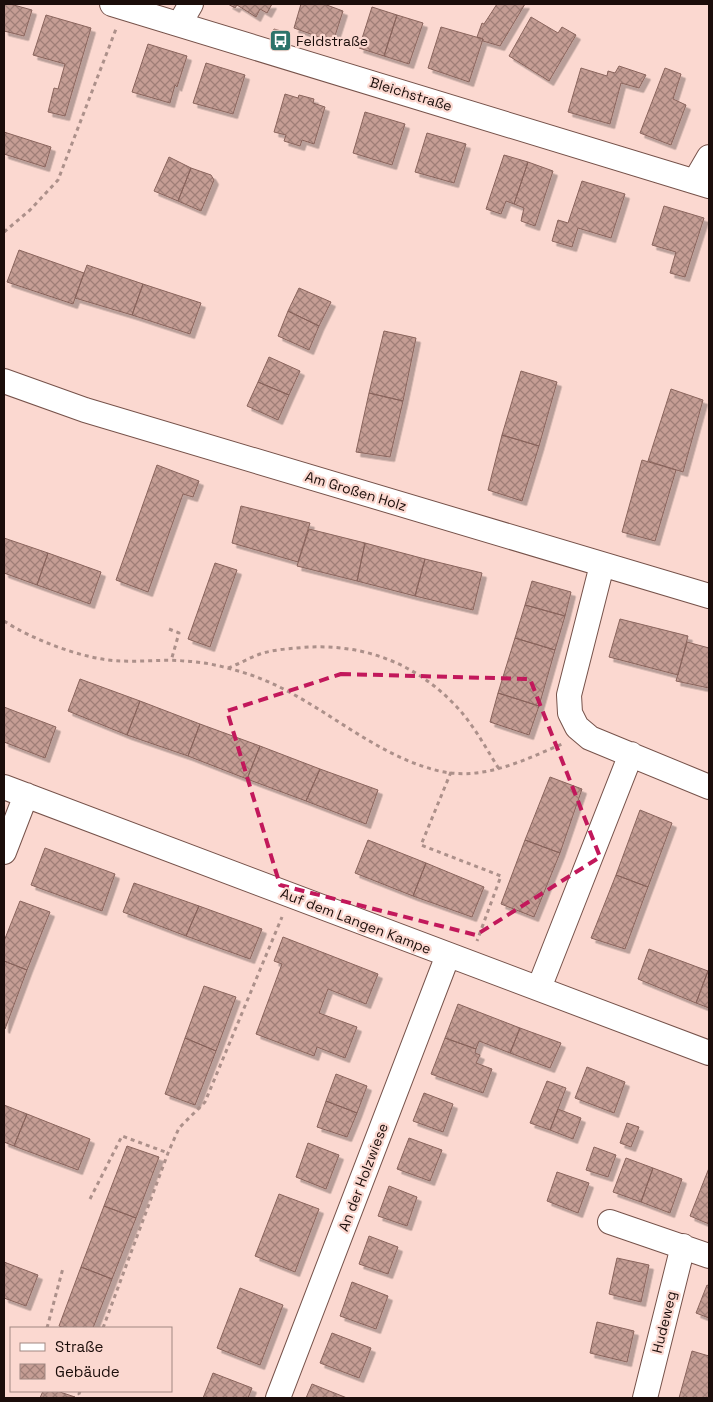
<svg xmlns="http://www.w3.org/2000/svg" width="713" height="1402" font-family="'Space Grotesk',sans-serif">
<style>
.building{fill:url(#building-cross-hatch);stroke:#89645c;filter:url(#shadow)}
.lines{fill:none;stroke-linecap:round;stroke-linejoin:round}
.minor-casing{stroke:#76524a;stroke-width:26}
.path{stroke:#ac908a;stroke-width:3;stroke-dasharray:4 4;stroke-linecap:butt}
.minor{stroke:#fff;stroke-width:24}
.marked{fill:none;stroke:#c2185b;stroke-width:4;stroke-dasharray:10 6;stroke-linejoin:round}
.labels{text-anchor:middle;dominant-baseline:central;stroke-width:4.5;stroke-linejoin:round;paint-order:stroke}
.poi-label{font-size:14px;fill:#1b0d0a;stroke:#fbd8d0;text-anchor:start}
.street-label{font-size:14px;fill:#1b0d0a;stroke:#fbd8d0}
</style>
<defs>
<pattern id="building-cross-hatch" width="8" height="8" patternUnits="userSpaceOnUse" patternTransform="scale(1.25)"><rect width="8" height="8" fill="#c59d94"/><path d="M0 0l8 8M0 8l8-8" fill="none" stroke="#9f7e77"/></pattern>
<filter id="shadow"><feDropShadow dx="4.5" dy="4.5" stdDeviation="0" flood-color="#0004"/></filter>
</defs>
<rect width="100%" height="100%" fill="#fbd8d0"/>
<path class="building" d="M 4,4 L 10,4 L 32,10 L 24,36 L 4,31 Z
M 228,4 L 272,4 L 267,13 L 260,9 L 256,17 L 237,5 L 235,8 Z
M 301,4 L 324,4 L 343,11 L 333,42 L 294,28 Z
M 497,4 L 525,4 L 500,46 L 483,41 L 483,39 L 477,37 L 482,23 L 484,24 Z
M 372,7 L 397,15 L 384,56 L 359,48 Z
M 46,15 L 91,28 L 65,116 L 48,112 L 54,88 L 58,89 L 65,64 L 33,55 Z
M 397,15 L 423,23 L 409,64 L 384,56 Z
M 531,17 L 558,33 L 562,27 L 576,35 L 549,81 L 509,56 Z
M 441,27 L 483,39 L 469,82 L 428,68 Z
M 274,29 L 285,32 L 283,38 L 272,35 Z
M 148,44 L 187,56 L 177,87 L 175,85 L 170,103 L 132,92 Z
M 206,63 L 245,75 L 233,114 L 193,103 Z
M 619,66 L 646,75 L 639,88 L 621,83 L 610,124 L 568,112 L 581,68 L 607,76 L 608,71 L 615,73 Z
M 665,68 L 681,74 L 673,99 L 686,105 L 671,145 L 640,133 Z
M 285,94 L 298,98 L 299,95 L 314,99 L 313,103 L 325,107 L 314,144 L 302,140 L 300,146 L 284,141 L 286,135 L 274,132 Z
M 365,112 L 405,124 L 392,165 L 353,153 Z
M 4,132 L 51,147 L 45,167 L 4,154 Z
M 427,133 L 466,144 L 454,183 L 415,172 Z
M 504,155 L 528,162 L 514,204 L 506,201 L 501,214 L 486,209 Z
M 169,157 L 191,168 L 178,201 L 154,191 Z
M 528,162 L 553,171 L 535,226 L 521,221 L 524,208 L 514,204 Z
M 191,168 L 211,175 L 214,180 L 201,211 L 178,201 Z
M 582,181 L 625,194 L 611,238 L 578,228 L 572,247 L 552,241 L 558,220 L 568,223 Z
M 664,206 L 704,218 L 685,277 L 670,273 L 676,252 L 652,245 Z
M 19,250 L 84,273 L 73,304 L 7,282 Z
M 87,265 L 143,284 L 132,315 L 75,298 Z
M 143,284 L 201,303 L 190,334 L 132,315 Z
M 299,288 L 331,302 L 319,326 L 288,311 Z
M 288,311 L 319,326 L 309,350 L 278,336 Z
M 384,331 L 416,338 L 403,401 L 369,393 Z
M 269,357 L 300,371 L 289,395 L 258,382 Z
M 521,371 L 557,382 L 539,446 L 502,435 Z
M 258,382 L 289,395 L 278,420 L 247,406 Z
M 671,389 L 703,400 L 683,472 L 648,461 Z
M 369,393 L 403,401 L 390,457 L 356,452 Z
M 502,435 L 539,446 L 522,501 L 488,490 Z
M 642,460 L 676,470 L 655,541 L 622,532 Z
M 157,465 L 199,481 L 193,497 L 183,494 L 148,592 L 116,580 Z
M 241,506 L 310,523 L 298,562 L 232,543 Z
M 309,529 L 365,543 L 357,581 L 297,566 Z
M 4,538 L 48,553 L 37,585 L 4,573 Z
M 365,543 L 425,559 L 415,596 L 357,581 Z
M 48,553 L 101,572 L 90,604 L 37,585 Z
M 425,559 L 482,573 L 473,610 L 415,596 Z
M 215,563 L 237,570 L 210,647 L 188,639 Z
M 532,581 L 571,592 L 565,616 L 525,605 Z
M 525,605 L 565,616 L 555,650 L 515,638 Z
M 620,619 L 688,636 L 678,675 L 609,657 Z
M 515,638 L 555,650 L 539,706 L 498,693 Z
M 687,642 L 709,648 L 709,688 L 676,681 Z
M 80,679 L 140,701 L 127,735 L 68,711 Z
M 498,693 L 539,706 L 529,735 L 490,722 Z
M 140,701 L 200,724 L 188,756 L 127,735 Z
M 4,707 L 56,727 L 45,758 L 4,742 Z
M 200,724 L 260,746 L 247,779 L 188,756 Z
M 260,746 L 320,769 L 306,801 L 247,779 Z
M 320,769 L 378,790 L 366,824 L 306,801 Z
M 550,777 L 582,789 L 560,853 L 525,840 Z
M 640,810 L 672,823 L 648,887 L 616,875 Z
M 368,840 L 426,863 L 413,896 L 355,873 Z
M 525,840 L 560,853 L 534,917 L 501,904 Z
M 45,848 L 115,874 L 102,911 L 31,885 Z
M 426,863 L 484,887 L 472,917 L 413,896 Z
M 616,875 L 648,887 L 625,949 L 591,938 Z
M 134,883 L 199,906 L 186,936 L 123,912 Z
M 20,901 L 50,912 L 27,970 L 4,961 L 4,941 Z
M 199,906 L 262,929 L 250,959 L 186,936 Z
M 283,937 L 378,974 L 366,1004 L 328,989 L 319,1013 L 357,1027 L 345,1058 L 317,1047 L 314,1056 L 256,1034 L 282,964 L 274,961 Z
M 649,949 L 708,971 L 696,1003 L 638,979 Z
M 4,961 L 27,970 L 5,1029 L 4,1028 Z
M 708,971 L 709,972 L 709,1008 L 696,1003 Z
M 204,986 L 236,997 L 216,1051 L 185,1038 Z
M 458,1004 L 520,1028 L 510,1053 L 479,1041 L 476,1049 L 445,1038 Z
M 520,1028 L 561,1043 L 550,1068 L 510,1053 Z
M 185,1038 L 216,1051 L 195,1105 L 165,1094 Z
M 445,1038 L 476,1049 L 475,1053 L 480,1055 L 476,1063 L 492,1069 L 483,1093 L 431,1074 Z
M 587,1067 L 625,1082 L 614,1113 L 575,1098 Z
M 336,1074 L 367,1086 L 357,1113 L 326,1101 Z
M 547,1081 L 566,1088 L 550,1130 L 530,1123 Z
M 424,1093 L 453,1104 L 443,1132 L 413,1121 Z
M 326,1101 L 357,1113 L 347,1137 L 317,1127 Z
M 4,1105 L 27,1114 L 14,1146 L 4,1142 Z
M 558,1109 L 581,1118 L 573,1139 L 550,1130 Z
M 27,1114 L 90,1139 L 78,1170 L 14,1146 Z
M 627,1123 L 639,1127 L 631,1147 L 620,1143 Z
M 409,1138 L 442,1150 L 430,1181 L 397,1169 Z
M 308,1143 L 339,1155 L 326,1189 L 296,1177 Z
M 127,1146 L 159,1157 L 136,1218 L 104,1206 Z
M 594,1147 L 616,1155 L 608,1177 L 586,1170 Z
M 626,1158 L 653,1168 L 641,1202 L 613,1192 Z
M 653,1168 L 682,1179 L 670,1213 L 641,1202 Z
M 709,1168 L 709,1224 L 690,1216 Z
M 557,1172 L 589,1183 L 578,1213 L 547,1201 Z
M 389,1186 L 417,1197 L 407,1226 L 378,1216 Z
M 279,1194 L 319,1209 L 295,1272 L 255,1256 Z
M 104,1206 L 136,1218 L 112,1279 L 81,1267 Z
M 369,1236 L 398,1247 L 388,1274 L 359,1264 Z
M 617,1258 L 649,1265 L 641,1302 L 609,1294 Z
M 4,1262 L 38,1275 L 26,1306 L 4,1298 Z
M 81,1267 L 112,1279 L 93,1328 L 65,1328 L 59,1326 Z
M 352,1282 L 388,1296 L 376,1329 L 340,1316 Z
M 707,1285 L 709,1286 L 709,1318 L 696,1313 Z
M 240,1288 L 283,1305 L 260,1365 L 217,1348 Z
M 597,1322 L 634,1331 L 627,1362 L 590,1353 Z
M 332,1333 L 371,1348 L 359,1378 L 320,1363 Z
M 692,1351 L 709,1356 L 709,1398 L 679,1398 Z
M 213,1373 L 252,1388 L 248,1398 L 203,1398 Z
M 312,1384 L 347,1398 L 306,1398 Z
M 43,1391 L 57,1391 L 75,1397 L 40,1398 Z"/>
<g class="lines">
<defs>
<path id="minor" d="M 112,4 L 709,186
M 180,23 L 191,4
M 695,181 L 709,157
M 4,381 L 85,410 L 709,596
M 602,565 L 569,695 L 570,713 L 577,727 L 590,738 L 709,787
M 4,787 L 709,1053
M 4,852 L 26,795
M 539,988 L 631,754
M 610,1222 L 709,1256
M 278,1398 L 448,955
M 645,1398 L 683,1246"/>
</defs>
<use href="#minor" class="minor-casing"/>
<path class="path" d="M 4,232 L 30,210 L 58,180 L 116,29
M 4,621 C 33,640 85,660 121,661 C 142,662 164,659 185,661 C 207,662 230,668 251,675 C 318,698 369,754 439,771 C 483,781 522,761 562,744
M 169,629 L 179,633 L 171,661
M 228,668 C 239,664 249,658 260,654 C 272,650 285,649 297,648 C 355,642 409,659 451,701 C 471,720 484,745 499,769
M 451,772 L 421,845 L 501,876 L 477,941
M 90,1199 L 122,1136 L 168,1153
M 47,1328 L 63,1268
M 103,1328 L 168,1153 L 179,1128 L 205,1102 L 282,917
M 80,1391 L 79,1394 L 81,1398"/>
<use href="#minor" class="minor"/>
</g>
<path class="marked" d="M 341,674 L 530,679 L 600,857 L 476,935 L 280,885 L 227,711 Z"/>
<defs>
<symbol id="bus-square" viewBox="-11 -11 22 22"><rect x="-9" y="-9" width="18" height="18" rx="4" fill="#2c736a" stroke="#fbd8d0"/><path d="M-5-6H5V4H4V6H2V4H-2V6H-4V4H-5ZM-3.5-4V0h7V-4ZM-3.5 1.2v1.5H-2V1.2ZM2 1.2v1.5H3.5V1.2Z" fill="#fff"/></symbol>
</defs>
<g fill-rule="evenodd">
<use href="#bus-square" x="268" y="28" width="25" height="25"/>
</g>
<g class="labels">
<g class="poi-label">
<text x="296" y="41">Feldstraße</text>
</g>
<g class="street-label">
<text transform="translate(411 94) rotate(17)">Bleichstraße</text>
<text transform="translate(356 491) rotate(17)">Am Großen Holz</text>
<text transform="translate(356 921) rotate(21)">Auf dem Langen Kampe</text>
<text transform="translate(363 1177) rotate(-69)">An der Holzwiese</text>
<text transform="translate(664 1322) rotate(-76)">Hudeweg</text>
</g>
</g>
<rect width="713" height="1402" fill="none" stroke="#1b0d0a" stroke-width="10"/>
<rect x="10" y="1327" width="162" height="65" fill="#fbd8d0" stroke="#a18781"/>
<rect x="20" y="1343" width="25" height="8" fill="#ffffff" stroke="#a18781"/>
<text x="55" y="1352" font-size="15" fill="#1b0d0a">Straße</text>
<rect x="20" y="1364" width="25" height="15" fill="url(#building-cross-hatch)" stroke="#a18781"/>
<text x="55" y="1377" font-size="15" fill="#1b0d0a">Gebäude</text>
</svg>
